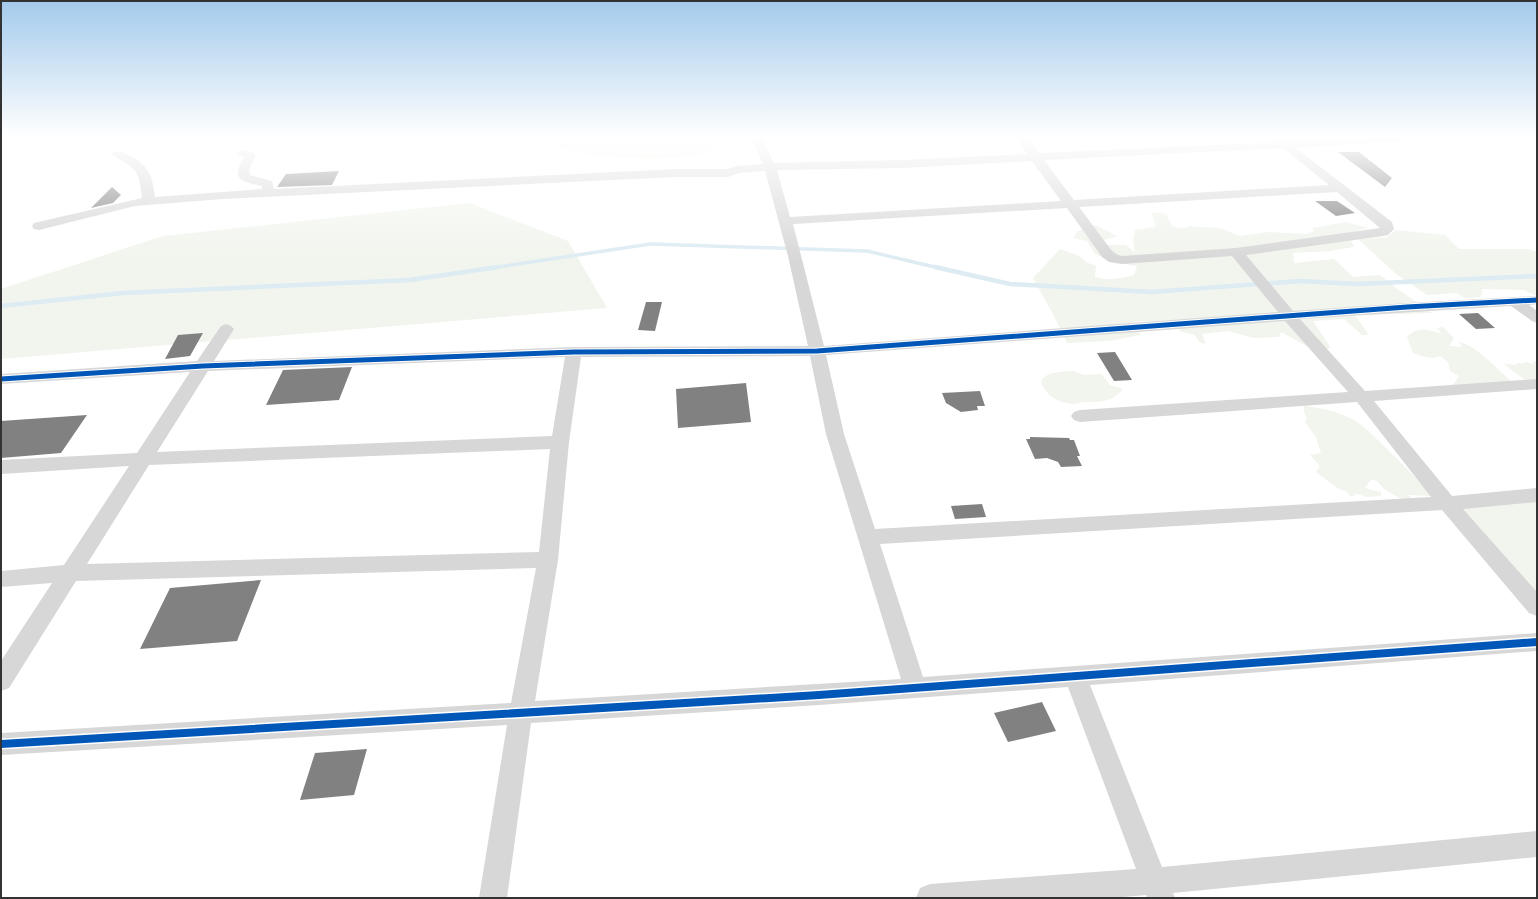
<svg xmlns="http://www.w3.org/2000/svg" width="1538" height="899" font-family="Commissioner,sans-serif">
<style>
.green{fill:#f1f5ed}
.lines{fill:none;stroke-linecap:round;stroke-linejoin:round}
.stream-far1{stroke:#ddebf3;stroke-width:3.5}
.stream{stroke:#ddebf3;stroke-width:4.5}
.building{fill:#818181}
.minor{fill:#d7d7d7;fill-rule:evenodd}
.cycleway-far1-casing{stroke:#fff;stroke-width:7}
.cycleway-casing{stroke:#fff;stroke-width:11}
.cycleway-far1{stroke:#0057b8;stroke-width:5}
.cycleway{stroke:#0057b8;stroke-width:8}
</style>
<rect width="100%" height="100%" fill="#fff"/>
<path class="green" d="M 344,136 L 463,136 L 368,138 Z
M 567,136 L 720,136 L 721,143 C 716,146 712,149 707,151 C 695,157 681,157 668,158 C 630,160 595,156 558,148 Z
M 1302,136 L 1319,139 L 1322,138 L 1321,136 L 1437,136 L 1301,143 L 1298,140 Z
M 470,203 L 568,241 L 607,308 L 1,359 L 1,289 L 163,236 Z
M 1151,212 L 1166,214 L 1173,227 L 1184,228 L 1189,226 L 1220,228 L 1240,236 L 1268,232 L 1306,234 L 1314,231 L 1312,228 L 1346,222 L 1368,228 L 1348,233 L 1354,247 L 1330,251 L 1293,253 L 1294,263 L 1334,259 L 1353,277 L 1380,275 L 1396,288 L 1432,313 L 1355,315 L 1369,335 L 1362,335 L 1344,319 L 1313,321 L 1331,348 L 1314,350 L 1281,332 L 1279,337 L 1254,338 L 1228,331 L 1202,334 L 1206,344 L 1199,342 L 1195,335 L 1180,331 L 1174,320 L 1133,322 L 1141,335 L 1109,341 L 1067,343 L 1053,314 L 1033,278 L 1060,249 L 1079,256 L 1086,262 L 1096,266 L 1095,277 C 1109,281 1120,279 1134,275 L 1137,266 L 1115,262 L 1095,254 L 1087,241 L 1073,238 L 1078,231 L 1095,225 L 1117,236 L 1101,241 L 1106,245 L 1126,245 L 1135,253 L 1133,240 L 1135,230 L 1156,227 Z
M 1396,230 L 1445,235 L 1459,249 L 1528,249 L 1537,252 L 1537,296 L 1524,290 L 1482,289 L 1481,297 L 1465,298 L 1456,293 L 1427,295 L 1395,273 L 1358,239 L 1387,237 Z
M 1443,327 L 1454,338 L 1449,346 L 1462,347 L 1459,342 C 1475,344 1498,370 1511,381 L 1473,393 L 1453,385 L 1459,376 L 1450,371 L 1448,362 L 1440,356 C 1431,360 1422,356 1413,353 L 1407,337 C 1418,326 1428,330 1442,334 L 1437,328 Z
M 1533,361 L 1537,362 L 1537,382 L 1525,380 L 1504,364 L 1515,365 L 1519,363 L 1522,364 L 1525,362 L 1533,364 Z
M 1073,371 L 1084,375 L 1102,374 L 1110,385 L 1123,389 C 1111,403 1100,402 1084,402 C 1081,402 1077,404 1074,404 C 1059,403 1045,396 1041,381 C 1047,371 1062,372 1073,371 Z
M 1304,406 C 1323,408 1341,412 1357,422 C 1367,429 1376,438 1385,447 C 1401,463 1417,478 1431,496 L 1408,495 L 1415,501 L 1406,502 L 1384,489 L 1378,482 L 1372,479 L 1365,487 L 1370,490 L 1381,492 L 1381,496 L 1368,497 L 1353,493 L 1356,496 L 1350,496 L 1346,491 C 1334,489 1326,478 1316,472 L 1320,466 L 1310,455 L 1321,453 L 1316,437 L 1305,422 L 1307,419 L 1304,412 Z
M 1537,498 L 1537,602 L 1454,506 Z"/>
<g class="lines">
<path class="stream-far1" d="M 492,268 L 650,244 L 867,251 L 939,268"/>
<path class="stream" d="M 935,267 L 1010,284 L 1152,292 L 1300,281 L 1357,284 L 1537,276
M 1,306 L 123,293 L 410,280 L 498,267"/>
</g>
<path class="building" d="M 1338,152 L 1359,152 L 1392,178 L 1385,187 Z
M 339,171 L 332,185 L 277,187 L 286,174 Z
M 112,187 L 121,195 L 113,203 L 91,208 Z
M 1315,201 L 1337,201 L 1355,213 L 1336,216 Z
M 646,302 L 662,302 L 655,331 L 638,330 Z
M 1478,313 L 1495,328 L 1476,329 L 1459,314 Z
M 203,333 L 190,356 L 165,359 L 178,335 Z
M 1115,352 L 1132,380 L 1114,381 L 1097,353 Z
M 352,367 L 339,400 L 266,405 L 283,370 Z
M 746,383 L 751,422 L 678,428 L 676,389 Z
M 980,391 L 985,406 L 977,406 L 978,410 L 961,412 L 946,403 L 942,393 Z
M 87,415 L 61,453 L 1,458 L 1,421 Z
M 1030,437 L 1069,438 L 1070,440 L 1074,440 L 1080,456 L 1077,456 L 1082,466 L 1061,467 L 1058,462 L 1047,458 L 1035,459 L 1026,439 L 1030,439 Z
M 982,504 L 986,517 L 955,519 L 951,506 Z
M 261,580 L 237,641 L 140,649 L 170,588 Z
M 1042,702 L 1056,731 L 1008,742 L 994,713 Z
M 367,749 L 354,795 L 300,800 L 315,753 Z"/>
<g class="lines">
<path class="minor" d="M 751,136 L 761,136 L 774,163 L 902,160 L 1027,154 L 1015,136 L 1026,136 L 1039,153 L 1276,142 L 1278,140 L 1282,139 L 1288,141 L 1379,136 L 1476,136 L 1475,138 L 1471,139 L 1398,141 L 1296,148 L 1392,222 L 1394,229 L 1388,235 L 1383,236 L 1246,255 L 1293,311 L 1407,303 L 1537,296 L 1537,304 L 1529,305 L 1537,311 L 1537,323 L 1532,321 L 1511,306 L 1300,319 L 1365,391 L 1537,379 L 1537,389 L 1374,401 L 1452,496 L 1537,488 L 1537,502 L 1463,509 L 1537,592 L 1537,616 L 1529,613 L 1442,510 L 880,544 L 923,677 L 1537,633 L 1537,651 L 1090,685 L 1162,867 L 1537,831 L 1537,857 L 1173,893 L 1175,898 L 1147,898 L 1146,895 L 1112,898 L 916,898 L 920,888 L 930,884 L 1136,869 L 1068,687 L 819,705 L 531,723 L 507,898 L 479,898 L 507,725 L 1,755 L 1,733 L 511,703 L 536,568 L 76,581 L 9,688 L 1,691 L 1,661 L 52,583 L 1,587 L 1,571 L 64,565 L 129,466 L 1,474 L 1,460 L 137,453 L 190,372 L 1,384 L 1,374 L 197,361 L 221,326 L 226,324 L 231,326 L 234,329 L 214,361 L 574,347 L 808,346 L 788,256 L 765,171 L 739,173 L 728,177 L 674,177 L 222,199 L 135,206 L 39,230 L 34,229 L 32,226 L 34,223 L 142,198 C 139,170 137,170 114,156 L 112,154 L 114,152 C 120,150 124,152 129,155 C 149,166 152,174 155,197 L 262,189 L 262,186 C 240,181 231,180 244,157 L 239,155 L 237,153 L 239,151 L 243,150 L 253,152 L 256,156 L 249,169 L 250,175 L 272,181 L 274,189 L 674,169 L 727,169 L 737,166 L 763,164 ZM 1283,148 L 1329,185 L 1074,200 L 1044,160 ZM 1032,161 L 1061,201 L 790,217 L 777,170 L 902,168 ZM 1337,192 L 1380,228 L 1236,248 L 1122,256 L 1118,255 L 1112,251 L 1079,207 ZM 1067,208 L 1102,257 L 1109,262 L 1122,264 L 1232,256 L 1278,312 L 824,346 L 793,224 ZM 1285,321 L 1348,392 L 1080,410 L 1074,412 L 1071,416 L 1074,420 L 1080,422 L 1357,402 L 1431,497 L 875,529 L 844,434 L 826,355 ZM 810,356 L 826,434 L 901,679 L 535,701 L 558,560 L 569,442 L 581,357 ZM 565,357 L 552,436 L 157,452 L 208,371 ZM 550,449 L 539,552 L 87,564 L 149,465 Z"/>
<defs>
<path id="cycleway-far1" d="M 1,379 L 203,366 L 574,352 L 817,351 L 1407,307 L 1537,300"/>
<path id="cycleway" d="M 1,744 L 819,695 L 1537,642"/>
</defs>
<use href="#cycleway-far1" class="cycleway-far1-casing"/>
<use href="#cycleway" class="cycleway-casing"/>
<use href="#cycleway-far1" class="cycleway-far1"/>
<use href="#cycleway" class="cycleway"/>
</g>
<linearGradient id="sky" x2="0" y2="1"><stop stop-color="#a3caec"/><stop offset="0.52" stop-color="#fff"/><stop offset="1" stop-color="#fff" stop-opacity="0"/></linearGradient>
<rect width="1538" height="262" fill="url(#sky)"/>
<rect width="1538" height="899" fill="none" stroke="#333333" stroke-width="4"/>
</svg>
